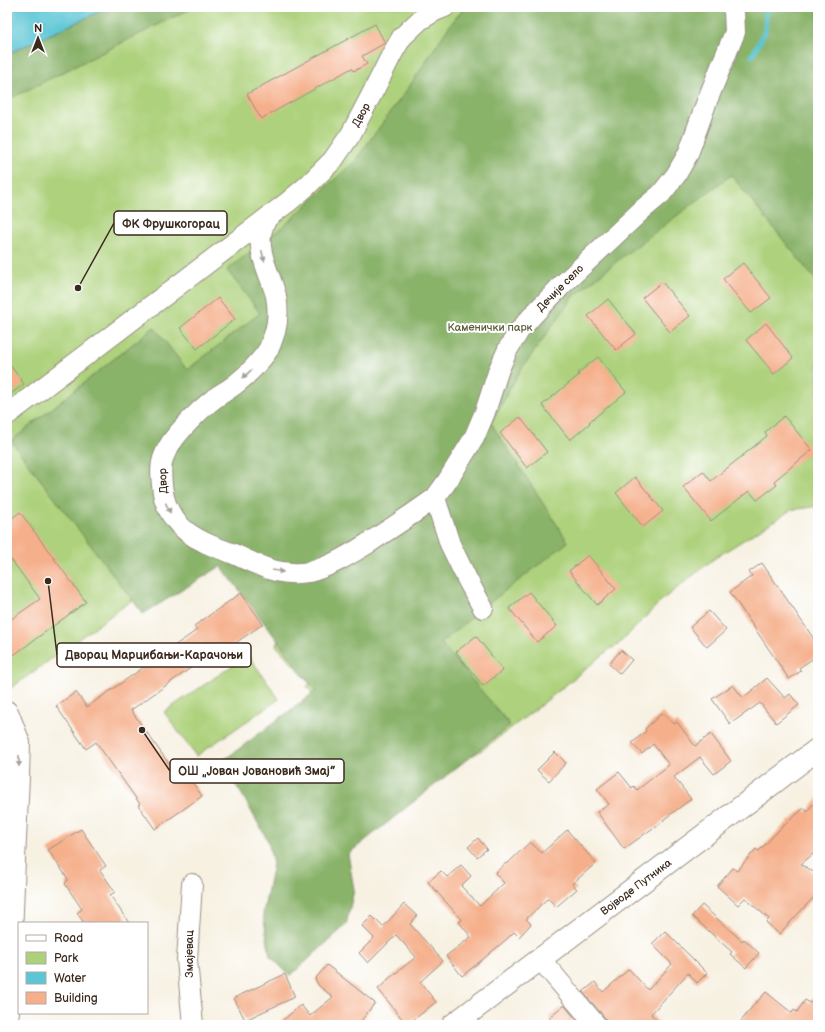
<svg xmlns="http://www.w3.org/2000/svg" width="825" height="1032" font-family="'Balsamiq Sans',sans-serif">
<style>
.green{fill:#add17b;stroke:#747e4c}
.forest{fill:#8ab36b;stroke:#626e44}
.water{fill:#5bc6d5;stroke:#4b787a}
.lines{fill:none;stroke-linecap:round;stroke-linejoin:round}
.stream{stroke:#5bc6d5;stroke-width:5}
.building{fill:#f5af8a}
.minor-casing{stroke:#998e80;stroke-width:22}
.major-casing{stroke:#998e80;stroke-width:24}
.minor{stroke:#fff;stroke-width:20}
.major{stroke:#fff;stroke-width:22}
.oneway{fill:#a79f9a}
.labels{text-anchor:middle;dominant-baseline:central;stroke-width:4;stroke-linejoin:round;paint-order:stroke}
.street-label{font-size:11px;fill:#3b2a1e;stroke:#fff}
.park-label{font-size:11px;fill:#5d5c3a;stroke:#fff}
.leader{fill:none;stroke:#3b2a1e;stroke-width:1.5}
.callout-dot{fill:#3b2a1e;stroke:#fff;stroke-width:1.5}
.callout{fill:#fff;stroke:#3b2a1e;stroke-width:1.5}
.callout-label{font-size:12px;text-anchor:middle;font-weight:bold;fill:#3b2a1e}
</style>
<rect width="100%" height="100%" fill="#fff"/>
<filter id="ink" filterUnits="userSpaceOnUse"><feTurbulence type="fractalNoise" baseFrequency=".025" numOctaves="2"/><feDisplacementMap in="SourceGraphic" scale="8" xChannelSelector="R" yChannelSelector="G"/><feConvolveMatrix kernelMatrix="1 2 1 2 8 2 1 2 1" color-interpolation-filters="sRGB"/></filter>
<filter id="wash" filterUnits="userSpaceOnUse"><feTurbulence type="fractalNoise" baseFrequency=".012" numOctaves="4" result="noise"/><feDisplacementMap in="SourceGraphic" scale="16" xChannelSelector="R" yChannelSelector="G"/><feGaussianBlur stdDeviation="0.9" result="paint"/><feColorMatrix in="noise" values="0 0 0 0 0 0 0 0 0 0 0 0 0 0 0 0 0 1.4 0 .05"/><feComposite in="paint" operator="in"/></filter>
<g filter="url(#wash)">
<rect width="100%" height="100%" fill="#f7f1e2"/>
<path class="green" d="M 147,7 L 818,7 L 818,506 L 791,510 L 715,558 L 662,600 L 618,645 L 610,649 L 541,705 L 482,750 L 427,783 L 318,702 L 307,686 L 310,684 L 276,645 L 282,632 L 287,598 L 197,553 L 7,691 L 7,77 Z
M 248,655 L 279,699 L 196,756 L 164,712 Z"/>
<path class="forest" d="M 110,7 L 194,7 L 7,100 L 7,54 Z
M 465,7 L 818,7 L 818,283 L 731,175 L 622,257 L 573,297 L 520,371 L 491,423 L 568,542 L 483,608 L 441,643 L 510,725 L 348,854 L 354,890 L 346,925 L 290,976 L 270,956 L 263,914 L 273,864 L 268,841 L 240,791 L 220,763 L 316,691 L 221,566 L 143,614 L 11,441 L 154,327 L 187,370 L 260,313 L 227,270 L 286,224 L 354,162 L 409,87 L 450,25 Z"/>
<path class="water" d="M 7,7 L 110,7 L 7,54 Z"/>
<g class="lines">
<path class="stream" d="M 752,56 L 765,31 L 766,7"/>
</g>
<g id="blocks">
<path class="building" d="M 375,24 L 385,43 L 362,56 L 367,64 L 354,71 L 352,68 L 261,119 L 247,94 Z
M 743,263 L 771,298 L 751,313 L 723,279 Z
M 662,282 L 690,316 L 670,332 L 642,298 Z
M 218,298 L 235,319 L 197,349 L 180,328 Z
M 608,299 L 636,334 L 616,350 L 588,316 Z
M 766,323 L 793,358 L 774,374 L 746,340 Z
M 598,357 L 626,392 L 589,422 L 590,423 L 570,440 L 542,405 L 579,375 L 578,373 Z
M 7,361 L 24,384 L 7,397 Z
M 784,416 L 812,450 L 774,481 L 777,485 L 757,500 L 749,491 L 711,521 L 683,487 L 703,471 L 711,481 L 767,436 L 765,432 Z
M 520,417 L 547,452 L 527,468 L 500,433 Z
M 635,477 L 663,511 L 643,527 L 616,493 Z
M 20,512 L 86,602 L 7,660 L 7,622 L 40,599 L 7,554 L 7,522 Z
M 588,555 L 616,589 L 597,605 L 569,571 Z
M 762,563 L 818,645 L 818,655 L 799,668 L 801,671 L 789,679 L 730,592 L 752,576 L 749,572 Z
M 529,592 L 557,626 L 537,642 L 509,608 Z
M 241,593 L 263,624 L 215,657 L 212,653 L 131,710 L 179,778 L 186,773 L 202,796 L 155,829 L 138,805 L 140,804 L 96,742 L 86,749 L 56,706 L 76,692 L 87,707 L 197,630 L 194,626 Z
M 709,611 L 726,630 L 707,647 L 690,627 Z
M 476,636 L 503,670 L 483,686 L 456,652 Z
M 621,650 L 632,660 L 620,674 L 609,664 Z
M 767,678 L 785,698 L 790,694 L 799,705 L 776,723 L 760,703 L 730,724 L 712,699 L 733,685 L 743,698 Z
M 662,713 L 674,724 L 677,722 L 695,746 L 711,734 L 731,761 L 714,774 L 700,757 L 674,777 L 691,799 L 663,820 L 664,820 L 654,829 L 653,828 L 624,849 L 597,812 L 609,804 L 597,789 L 619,772 L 632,788 L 634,786 L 637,790 L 669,765 L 653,744 L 642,754 L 632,743 L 646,731 L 645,729 Z
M 555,752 L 566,763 L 549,781 L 537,770 Z
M 818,798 L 818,850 L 801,864 L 818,875 L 818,893 L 779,934 L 766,922 L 769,919 L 745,898 L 738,905 L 717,886 L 733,868 L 737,871 L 756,849 L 759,851 L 781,828 L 804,808 L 807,812 Z
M 81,829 L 106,866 L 100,870 L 115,892 L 110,895 L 129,923 L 84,923 L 77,913 L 82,909 L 65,884 L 68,879 L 48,850 Z
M 567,830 L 596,863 L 572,884 L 577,889 L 556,907 L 548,898 L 526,919 L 531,924 L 519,937 L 514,932 L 508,938 L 482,960 L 462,976 L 446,956 L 471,937 L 459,922 L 462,920 L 428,882 L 441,871 L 447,877 L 461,865 L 471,876 L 461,886 L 480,906 L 504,883 L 495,873 L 506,863 L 507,864 L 530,842 L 542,853 Z
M 478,838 L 487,849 L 477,857 L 468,847 Z
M 404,904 L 417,916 L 410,924 L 443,961 L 420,982 L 436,1002 L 407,1025 L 378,989 L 387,981 L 387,980 L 416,957 L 396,935 L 368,963 L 359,953 L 374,938 L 362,926 L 372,916 L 383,927 Z
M 702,905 L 742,941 L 744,939 L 759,953 L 746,968 L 730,954 L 732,952 L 692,916 Z
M 665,931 L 707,973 L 697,983 L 688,973 L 651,1014 L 661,1025 L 607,1025 L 607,1023 L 605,1018 L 583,992 L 595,982 L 603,992 L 629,969 L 648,990 L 672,964 L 652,944 Z
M 327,965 L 375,1003 L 358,1025 L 277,1025 L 301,1005 L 310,1016 L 333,997 L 319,986 L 315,979 Z
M 285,974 L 295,997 L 245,1020 L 234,998 Z
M 818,991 L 818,1025 L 738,1025 L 756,1002 L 757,1002 L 766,992 L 792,1013 L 794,1010 L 797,1012 L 805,1000 L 810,1003 Z
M 564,1005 L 581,1025 L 555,1025 L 549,1017 Z"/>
</g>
</g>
<g filter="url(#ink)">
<use href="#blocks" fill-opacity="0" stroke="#998e80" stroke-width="1"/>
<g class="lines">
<defs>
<path id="minor" d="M 267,218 C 265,222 263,226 262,230 C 256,251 271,276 276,296 C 278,307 278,321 275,332 C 273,337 271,345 268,350 C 260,362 248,374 237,383 C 230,389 222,393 215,398 C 203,407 192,418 182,429 C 175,437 168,445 164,456 C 160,465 161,475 162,485 C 164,512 180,531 204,542 C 213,547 224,550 234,554 C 259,566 280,577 309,572 C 330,567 349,555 367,544 C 390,529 413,514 435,498
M 7,415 L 288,202 L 307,186 L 333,160 L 351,134 L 376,86 L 392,54 L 402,37 L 420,20 L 435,11 L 445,7
M 483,608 L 468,581 L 450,544 L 435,498 L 448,480 L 474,438 L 485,412 L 499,369 L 508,349 L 519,331 L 533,315 L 562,285 L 643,209 L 661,194 L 676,175 L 688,154 L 707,101 L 735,32 L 734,11 L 732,7
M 7,711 L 9,714 L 20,743 L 19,777 L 15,860 L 9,1012 L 7,1021
M 192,884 L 187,960 L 193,1025
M 541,960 L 596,1025"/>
<path id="major" d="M 453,1025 L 818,749"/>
</defs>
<use href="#minor" class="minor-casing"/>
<use href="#major" class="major-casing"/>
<use href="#minor" class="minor"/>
<use href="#major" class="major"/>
</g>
<defs><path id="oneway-solid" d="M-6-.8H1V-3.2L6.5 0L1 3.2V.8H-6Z"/></defs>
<g class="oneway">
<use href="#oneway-solid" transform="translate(263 256) rotate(77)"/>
<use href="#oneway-solid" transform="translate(247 374) rotate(137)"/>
<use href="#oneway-solid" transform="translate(168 508) rotate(64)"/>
<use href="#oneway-solid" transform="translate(278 571) rotate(10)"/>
<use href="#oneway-solid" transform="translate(19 761) rotate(90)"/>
</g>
</g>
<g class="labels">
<g class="street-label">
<text transform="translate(361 115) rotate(-61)">Двор</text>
<text transform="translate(560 288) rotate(-45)">Дечије село</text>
<text transform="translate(163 481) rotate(-93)">Двор</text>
<text transform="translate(636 887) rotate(-37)">Војводе Путника</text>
<text transform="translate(189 954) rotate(-90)">Змајевац</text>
</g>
<g class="park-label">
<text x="490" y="327">Каменички парк</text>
</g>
</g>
<path class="leader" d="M78 288L114 223M48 581L57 655M142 730L170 771"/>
<g class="callout-dot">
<circle cx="78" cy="288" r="4"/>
<circle cx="48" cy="581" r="4"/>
<circle cx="142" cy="730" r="4"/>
</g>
<g class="callout">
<rect x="114" y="211" width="113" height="24" rx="4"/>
<rect x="57" y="643" width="194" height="24" rx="4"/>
<rect x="170" y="759" width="174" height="24" rx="4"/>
</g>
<g class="callout-label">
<text x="171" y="228">ФК Фрушкогорац</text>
<text x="154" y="659">Дворац Марцибањи-Карачоњи</text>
<text x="257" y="775">ОШ „Јован Јовановић Змај”</text>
</g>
<rect width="825" height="1032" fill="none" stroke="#fff" stroke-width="24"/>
<rect x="18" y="922" width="130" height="92" fill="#ffffff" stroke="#b1aaa5"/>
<rect x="26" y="935" width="20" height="6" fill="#ffffff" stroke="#b1aaa5"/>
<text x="54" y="942" font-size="12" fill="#3b2a1e">Road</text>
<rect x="26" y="952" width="20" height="12" fill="#add17b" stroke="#b1aaa5"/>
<text x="54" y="962" font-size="12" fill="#3b2a1e">Park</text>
<rect x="26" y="972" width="20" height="12" fill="#5bc6d5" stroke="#b1aaa5"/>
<text x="54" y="982" font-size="12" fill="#3b2a1e">Water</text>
<rect x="26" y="992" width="20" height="12" fill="#f5af8a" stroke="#b1aaa5"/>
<text x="54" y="1002" font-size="12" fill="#3b2a1e">Building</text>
<g transform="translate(38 38)" stroke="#ffffff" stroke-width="3" paint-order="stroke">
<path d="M0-3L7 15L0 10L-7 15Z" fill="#3b2a1e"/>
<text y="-6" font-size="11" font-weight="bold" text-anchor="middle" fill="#3b2a1e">N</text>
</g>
</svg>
